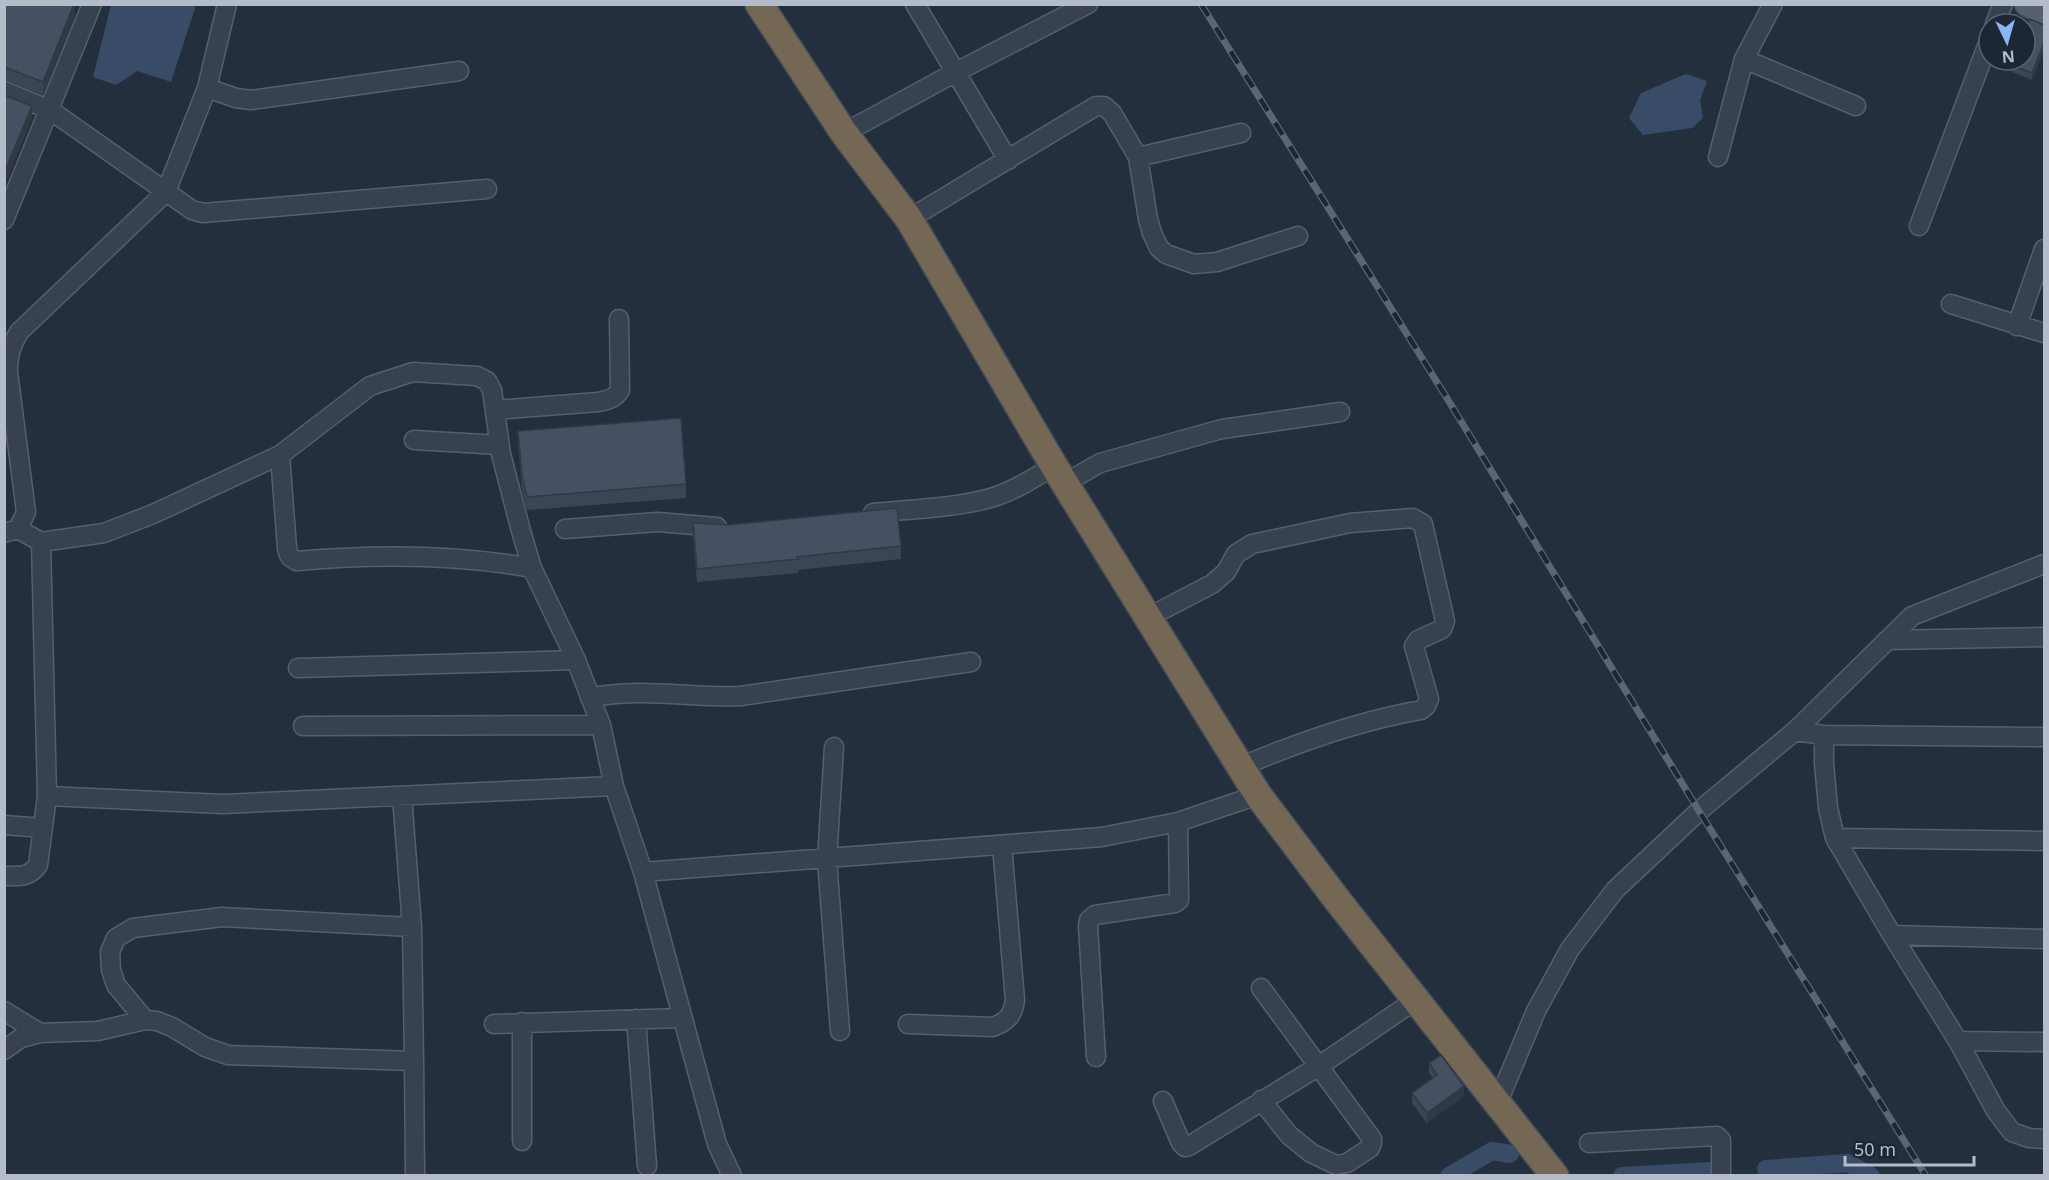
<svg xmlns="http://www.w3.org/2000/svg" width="2049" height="1180" font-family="'Noto Sans',sans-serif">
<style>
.water{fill:#394c67}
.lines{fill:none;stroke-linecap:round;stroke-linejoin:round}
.canal{stroke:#394c67;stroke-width:18}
.minor-casing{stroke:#565f6c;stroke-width:21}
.major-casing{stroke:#414a57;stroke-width:27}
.highway-casing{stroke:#434c59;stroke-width:30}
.minor{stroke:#38414e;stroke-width:18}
.major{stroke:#56606e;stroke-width:24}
.highway{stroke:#746855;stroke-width:27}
.rail-casing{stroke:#5a6575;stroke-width:7}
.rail{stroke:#1d2633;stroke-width:4.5;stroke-dasharray:14;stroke-linecap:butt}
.wall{fill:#3b4654}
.shaded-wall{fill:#303945}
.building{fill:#455162;stroke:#303945;stroke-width:1.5}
</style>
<rect width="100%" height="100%" fill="#242f3e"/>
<path class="water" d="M 111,5 L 196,5 L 171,82 L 137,71 L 116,85 L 93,77 Z
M 1686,74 L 1707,81 L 1700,100 L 1703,118 L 1692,128 L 1643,135 L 1629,118 L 1641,93 Z"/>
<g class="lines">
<path class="canal" d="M 1766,1169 L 1848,1163 L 1871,1176
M 1449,1176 L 1492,1151 L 1510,1154
M 1622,1176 L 1711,1171"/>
<defs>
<path id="minor" d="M 915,4 L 1008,160
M 1995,24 L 2003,4
M 1744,59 L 1856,106
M 207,88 L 236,98 L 251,100 L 459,71
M 4,91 L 50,110 L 192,210 L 203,213 L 487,189
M 844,133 L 956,72 L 1088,4
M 1138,157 L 1241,133
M 1718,157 L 1744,59 L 1773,4
M 909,219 L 1096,106 L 1104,106 L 1112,113 L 1138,157 L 1148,219 L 1152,233 L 1159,248 L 1166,254 L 1194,264 L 1217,262 L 1298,236
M 4,220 L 92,4
M 1919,226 L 1989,41
M 1951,304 L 2044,333
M 2017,326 L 2044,249
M 495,410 L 598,402 C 608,400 615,399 620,390 L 619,319
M 414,440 L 500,445
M 280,455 L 287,548 C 288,555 290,558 297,561 C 376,554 454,554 532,568
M 1065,483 L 1100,463 L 1222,429 L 1340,412
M 873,513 C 911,509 961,508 997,496 C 1017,489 1036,477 1054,466
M 18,529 L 41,542 L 47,796 L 223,804 L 614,786
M 565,529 L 658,522 L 717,527
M 4,533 L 18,529 L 26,512 L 8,372 C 8,356 11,346 19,332 L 166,192 L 207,88 L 227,4
M 41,542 L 104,533 L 153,514 L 280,455 L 370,386 L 413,372 L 477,376 L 487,381 L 492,390 L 501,454 L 521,531 L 532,568 L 576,660 L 601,725 L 614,786 L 643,872 L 717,1144 L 732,1176
M 1147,618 L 1212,584 L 1226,572 L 1236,554 L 1252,544 L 1350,523 L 1413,518 L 1423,524 L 1445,621 L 1442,629 L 1418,640 L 1414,646 L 1429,699 L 1426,706 L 1421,710 C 1358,721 1299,742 1240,767
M 1887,640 L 2044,637
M 298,668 L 576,660
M 590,698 C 639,687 691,698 741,696 L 971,662
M 303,726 L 601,725
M 1795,731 L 1824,735 L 2044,737
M 1824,735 L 1824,763 L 1828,808 L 1835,838 L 1892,935 L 1958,1041 L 1996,1111 L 2012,1132 L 2029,1138 L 2044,1139
M 834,747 L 827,860 L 840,1031
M 4,825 L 43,828
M 1835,838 L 2044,841
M 643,872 L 1102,837 L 1178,822 L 1258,795
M 4,876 C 19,876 29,878 38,865 L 47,796
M 1892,935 L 2044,939
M 1261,988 L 1372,1139 L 1372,1143 L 1370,1148 L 1347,1163 L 1336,1165 L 1311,1153 L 1289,1135 L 1261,1100
M 4,1011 L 40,1033
M 636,1019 L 647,1166
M 145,1020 L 116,985 L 111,970 L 110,952 L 116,938 L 133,928 L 222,917 L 412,927
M 522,1022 L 522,1141
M 494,1024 L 682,1018
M 908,1024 L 993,1027 C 1008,1021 1013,1015 1015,1000 L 1002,845
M 1958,1041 L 2044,1042
M 4,1050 L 21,1038 L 40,1033 L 98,1031 L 145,1020 L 157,1021 L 172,1027 L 205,1047 L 228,1055 L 414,1061 L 412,927 L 402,796
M 1096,1057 L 1088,926 L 1089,920 L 1095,915 L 1175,903 L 1179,900 L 1178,822
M 414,1061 L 415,1176
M 1163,1101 L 1181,1143 L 1185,1147 L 1189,1146 L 1319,1066 L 1417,999
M 1498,1102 L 1536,1011 L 1570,949 L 1615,890 L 1699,811 L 1795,731 L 1912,616 L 2044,564
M 1589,1143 L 1717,1136 L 1721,1140 L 1721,1176"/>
<path id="major" d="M 2027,4 L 2044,12"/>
<path id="highway" d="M 759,4 L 844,133 L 909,219 L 1054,466 L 1258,795 L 1338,901 L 1555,1176"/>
</defs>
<use href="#minor" class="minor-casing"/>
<use href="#major" class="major-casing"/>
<use href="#highway" class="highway-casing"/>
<use href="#minor" class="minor"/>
<use href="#major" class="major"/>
<use href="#highway" class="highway"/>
<defs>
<path id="rail" d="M 1201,4 L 1445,395 L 1699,811 L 1926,1176"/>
</defs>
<use href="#rail" class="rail-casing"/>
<use href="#rail" class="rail"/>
</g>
<path class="wall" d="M 4,4 L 75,17 L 43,95 L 4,80 Z
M 2044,25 L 2044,49 L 2032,80 L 2012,72 L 2012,65 Z
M 518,431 L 686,484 L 686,498 L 527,510 L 522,489 L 518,444 Z
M 693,523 L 901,546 L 901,559 L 798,570 L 798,573 L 697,582 L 693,536 Z
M 1429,1063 L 1464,1096 L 1427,1123 L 1412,1103 L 1412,1093 L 1433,1078 L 1429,1073 Z"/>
<path class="shaded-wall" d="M 75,4 L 75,17 L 43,95 L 43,82 Z
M 2044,43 L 2044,49 L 2032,80 L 2032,73 Z
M 32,106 L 32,119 L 4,186 L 4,173 Z
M 1464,1086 L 1464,1096 L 1427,1123 L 1427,1113 Z"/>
<path class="building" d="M 4,4 L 74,4 L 43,82 L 4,67 Z
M 2030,19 L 2044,25 L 2044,43 L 2032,73 L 2012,65 L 2014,60 L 2025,60 L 2025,31 Z
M 4,95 L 32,106 L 4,173 Z
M 681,418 L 686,484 L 527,497 L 522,476 L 518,431 Z
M 897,508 L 901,546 L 797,557 L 798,559 L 697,569 L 693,523 L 728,525 Z
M 1441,1055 L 1464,1086 L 1427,1113 L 1412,1093 L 1437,1075 L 1429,1063 Z"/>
<rect width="2049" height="1180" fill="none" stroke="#b4bcc9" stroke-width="12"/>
<g transform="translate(2007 42) rotate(175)"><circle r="28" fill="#1d2633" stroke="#59626f" stroke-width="1.5"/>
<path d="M0-4.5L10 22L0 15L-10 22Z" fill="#8ab4f8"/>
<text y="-9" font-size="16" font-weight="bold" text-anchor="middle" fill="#b4bcc9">N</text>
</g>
<path d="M1845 1156v9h129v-9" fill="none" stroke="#b4bcc9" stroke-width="3"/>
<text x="1854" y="1156" font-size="18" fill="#b4bcc9" stroke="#1d2633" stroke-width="4.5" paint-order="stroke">50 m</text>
</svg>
